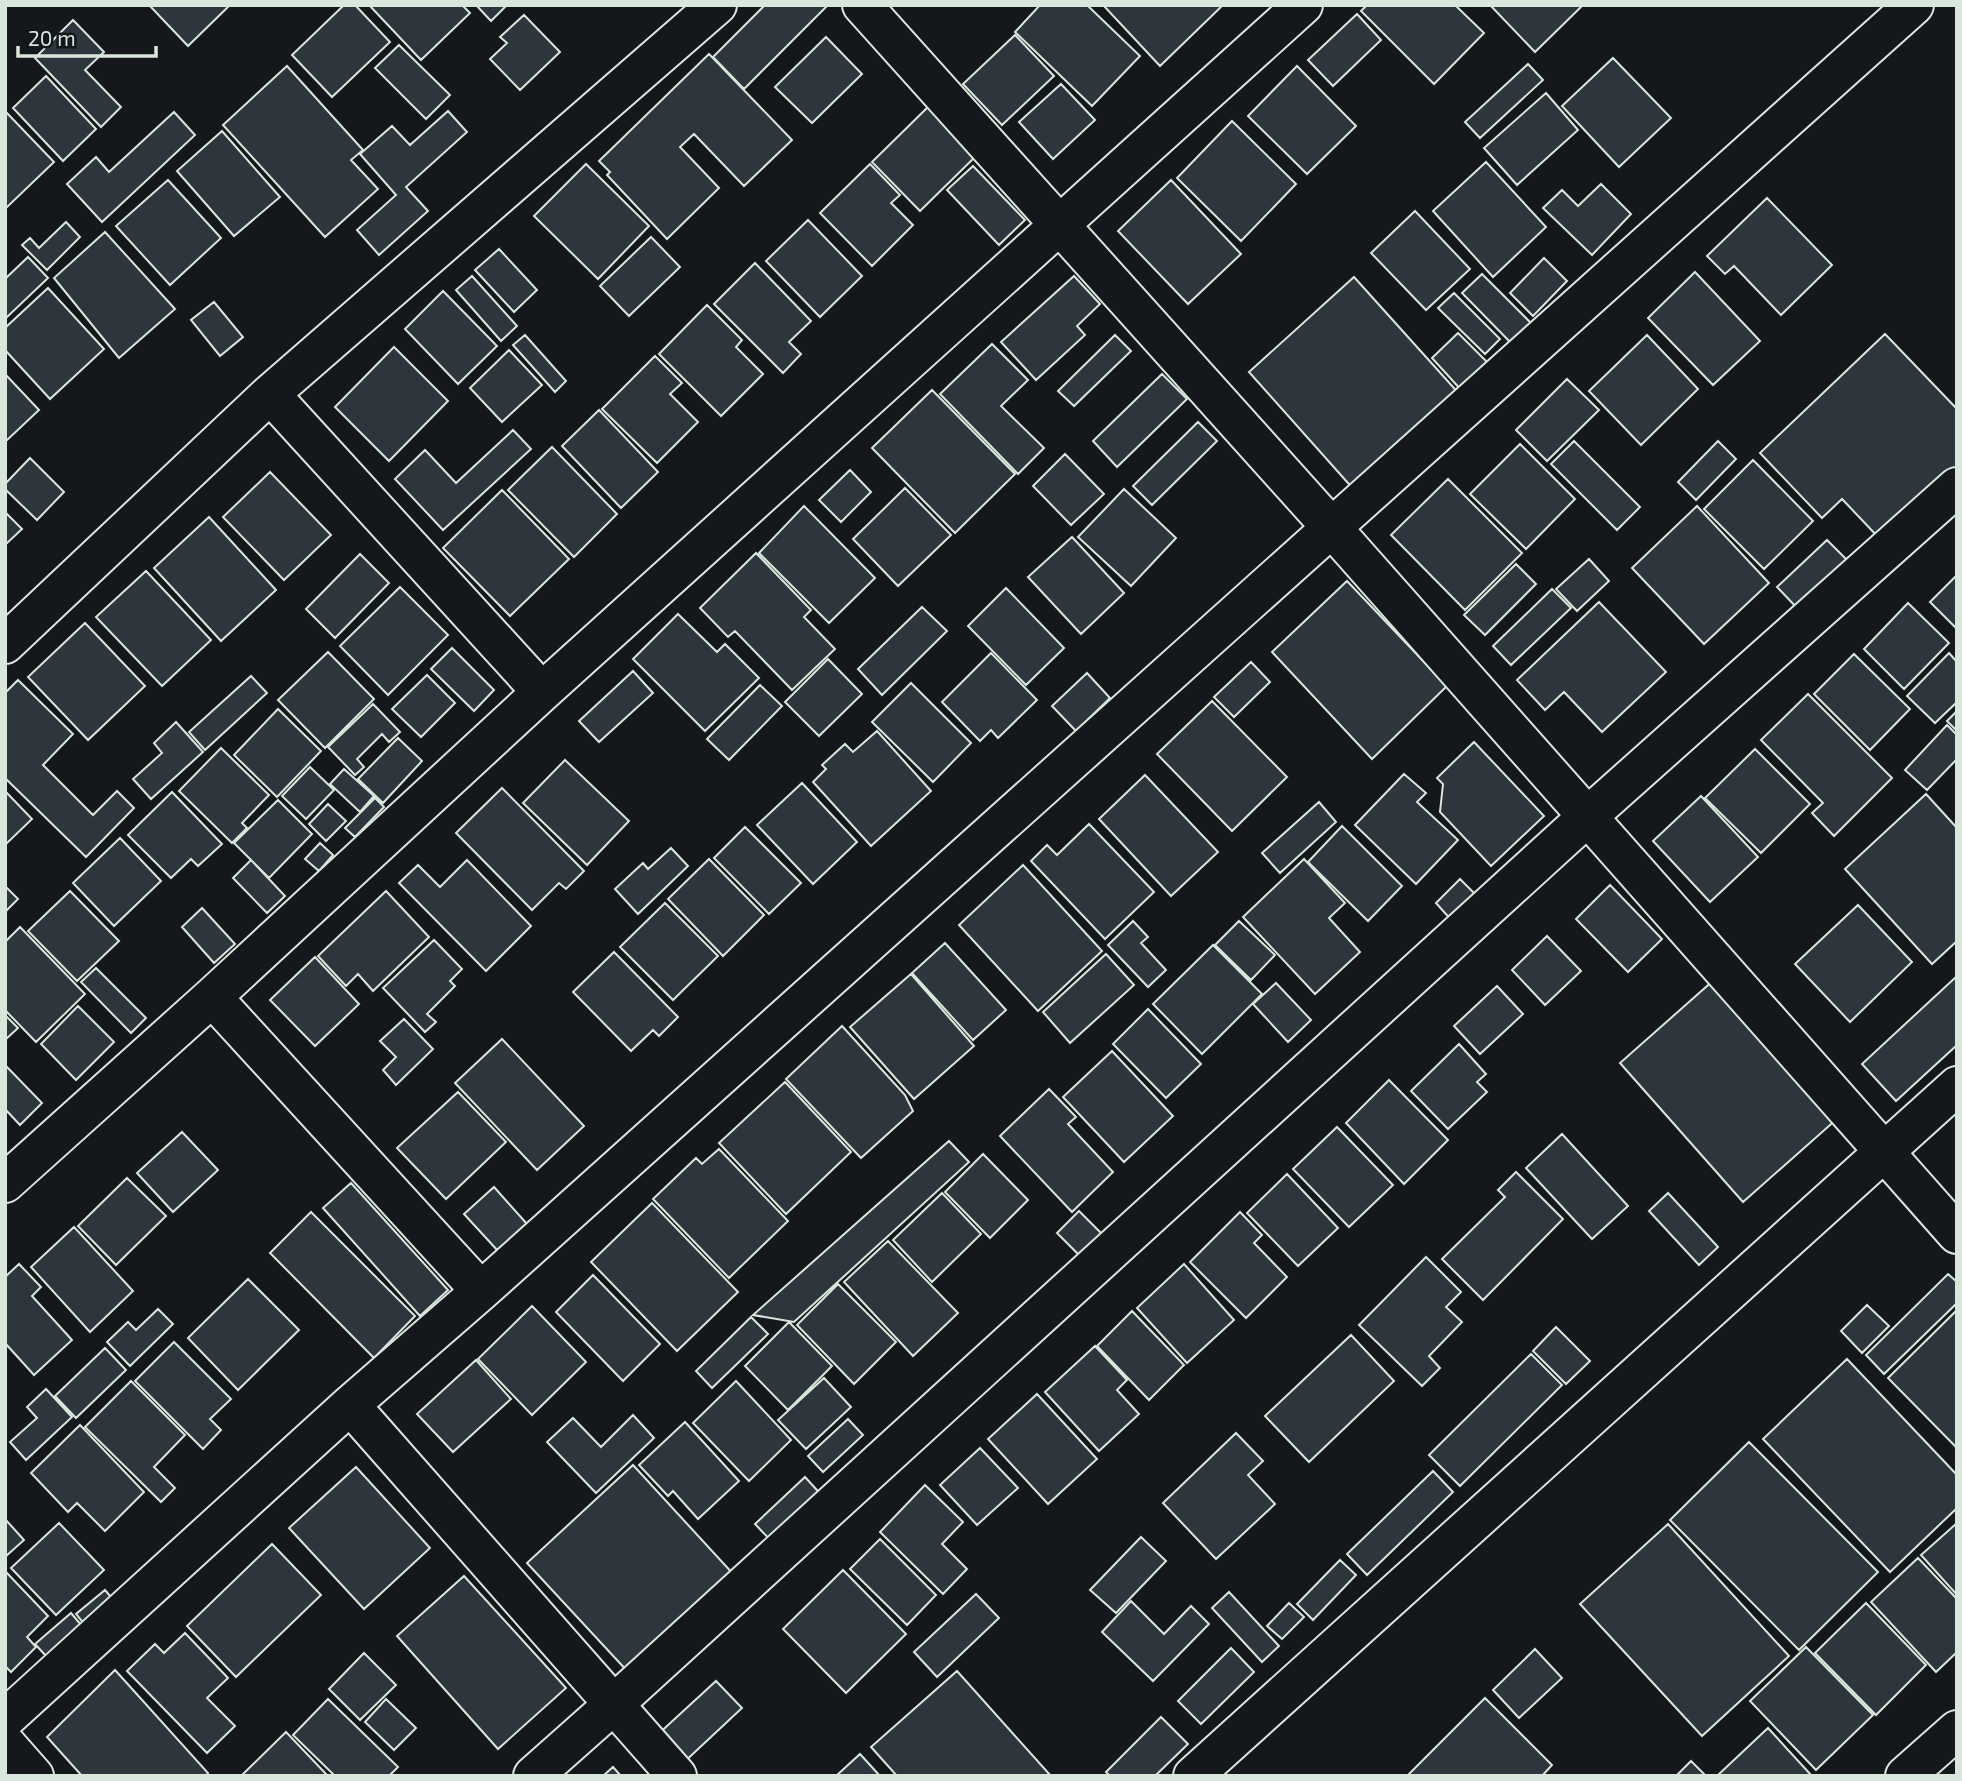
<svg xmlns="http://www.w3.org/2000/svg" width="1962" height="1781" font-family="'Exo 2',sans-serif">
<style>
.building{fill:#2c363c;stroke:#d8e6dc;stroke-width:2}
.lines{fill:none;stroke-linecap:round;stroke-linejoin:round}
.street-casing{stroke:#d8e6dc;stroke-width:42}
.street{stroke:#14181c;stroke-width:38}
</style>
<rect width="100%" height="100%" fill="#14181c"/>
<path class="building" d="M 149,5 L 230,5 L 188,46 Z
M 344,5 L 355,5 L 390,42 L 332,97 L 292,55 Z
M 369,5 L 462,5 L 470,13 L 421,60 Z
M 476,5 L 507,5 L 491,21 Z
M 765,5 L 828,5 L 744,89 L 713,57 Z
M 1040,5 L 1087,5 L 1140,56 L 1092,106 L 1015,32 Z
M 1103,5 L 1223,5 L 1160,66 Z
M 1367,5 L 1455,5 L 1484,33 L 1434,84 L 1361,11 Z
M 1490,5 L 1583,5 L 1535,52 Z
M 1357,14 L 1381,40 L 1333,86 L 1308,60 Z
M 524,15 L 560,52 L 520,90 L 490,59 L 507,43 L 500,37 Z
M 73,20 L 104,52 L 85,70 L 121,107 L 101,127 L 35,58 Z
M 1015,35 L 1054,76 L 1002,125 L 963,84 Z
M 826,37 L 862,74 L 812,123 L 775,87 Z
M 399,45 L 450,95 L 426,119 L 375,68 Z
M 709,54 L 792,140 L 744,186 L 694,134 L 680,147 L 719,188 L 667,239 L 607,175 L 610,172 L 599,161 Z
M 1613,58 L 1671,118 L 1619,167 L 1562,106 Z
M 1528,64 L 1543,80 L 1480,138 L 1465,122 Z
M 287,66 L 363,150 L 351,160 L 378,189 L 325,237 L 223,125 Z
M 1297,66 L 1356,126 L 1307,174 L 1248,116 Z
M 46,76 L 96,129 L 63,161 L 13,108 Z
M 1061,84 L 1095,120 L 1053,159 L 1019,122 Z
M 1546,93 L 1578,130 L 1517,185 L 1484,148 Z
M 929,106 L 977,155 L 920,211 L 872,162 Z
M 5,111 L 54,162 L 5,209 Z
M 448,111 L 467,132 L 406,187 L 428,211 L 379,255 L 357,230 L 396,195 L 360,154 L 392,126 L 410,145 Z
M 174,112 L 195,135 L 102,222 L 67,184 L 96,157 L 109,172 Z
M 1232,121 L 1296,184 L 1241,241 L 1177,178 Z
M 222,131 L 280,197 L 234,236 L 177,171 Z
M 1486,162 L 1546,227 L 1493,277 L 1433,211 Z
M 586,164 L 649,226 L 598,279 L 534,216 Z
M 870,164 L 900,195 L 891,203 L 913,225 L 872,266 L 820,213 Z
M 973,166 L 1025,220 L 999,245 L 947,190 Z
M 168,180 L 221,238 L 170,285 L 116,226 Z
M 1171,180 L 1241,254 L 1188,304 L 1118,231 Z
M 1601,184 L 1631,214 L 1592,255 L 1543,208 L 1562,190 L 1578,206 Z
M 1767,198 L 1832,265 L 1781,315 L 1734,266 L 1725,274 L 1707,256 Z
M 1415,211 L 1470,269 L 1426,310 L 1371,253 Z
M 808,220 L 862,276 L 820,317 L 766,261 Z
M 66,222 L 80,237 L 47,270 L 22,245 L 30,238 L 39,248 Z
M 105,232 L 175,309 L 119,358 L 54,278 Z
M 651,237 L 680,267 L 629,316 L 600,286 Z
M 499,249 L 537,290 L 514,312 L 475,270 Z
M 28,257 L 48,278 L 5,319 L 5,279 Z
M 1544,258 L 1567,281 L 1533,316 L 1510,293 Z
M 755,263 L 811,321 L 789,342 L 801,354 L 783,373 L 714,304 Z
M 1695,272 L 1760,341 L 1713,385 L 1648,318 Z
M 1482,274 L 1534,326 L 1514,346 L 1462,293 Z
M 472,276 L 517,326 L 501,341 L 456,290 Z
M 1074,276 L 1100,304 L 1077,326 L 1085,335 L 1036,380 L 1001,342 Z
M 1354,277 L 1462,397 L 1356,492 L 1249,372 Z
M 48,288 L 104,349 L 50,399 L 5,350 L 5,328 Z
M 443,291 L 497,346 L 458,384 L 405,329 Z
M 1454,293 L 1500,339 L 1485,354 L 1438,308 Z
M 214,302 L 243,337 L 220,356 L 191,320 Z
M 707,305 L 742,340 L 736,347 L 763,374 L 721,416 L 659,354 Z
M 1458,333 L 1491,366 L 1463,392 L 1432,358 Z
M 1885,334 L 1957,409 L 1957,466 L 1880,539 L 1842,499 L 1822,518 L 1760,453 Z
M 525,335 L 566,381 L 555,392 L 513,345 Z
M 1115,335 L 1131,351 L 1074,406 L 1058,391 Z
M 1647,335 L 1698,389 L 1641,445 L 1589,391 Z
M 992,344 L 1028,380 L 1001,406 L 1044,448 L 1018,474 L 940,394 Z
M 394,347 L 448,401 L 389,461 L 335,407 Z
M 509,350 L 542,385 L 502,422 L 470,388 Z
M 655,356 L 682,383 L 670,394 L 698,422 L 657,463 L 602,409 Z
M 5,374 L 39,410 L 5,442 Z
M 1162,374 L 1187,399 L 1117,467 L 1093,441 Z
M 1567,379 L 1599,410 L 1547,461 L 1516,430 Z
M 932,390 L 1015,474 L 955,533 L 872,448 Z
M 599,410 L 658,472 L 621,508 L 562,446 Z
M 1198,422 L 1217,441 L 1152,505 L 1133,486 Z
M 513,430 L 531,449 L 443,530 L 395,479 L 425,450 L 456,483 Z
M 1574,441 L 1640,507 L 1617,530 L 1551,464 Z
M 1718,441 L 1736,459 L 1696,500 L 1678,482 Z
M 1520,444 L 1575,499 L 1526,549 L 1470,494 Z
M 552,447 L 617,514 L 574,557 L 508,490 Z
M 1065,454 L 1104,494 L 1071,525 L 1033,486 Z
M 30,458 L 64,492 L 37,520 L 5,489 L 5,484 Z
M 1753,460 L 1813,521 L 1764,569 L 1704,509 Z
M 850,470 L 871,492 L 841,522 L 819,500 Z
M 270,472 L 331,535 L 284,580 L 223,517 Z
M 1448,479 L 1522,553 L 1465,610 L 1391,535 Z
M 905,488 L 951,535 L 898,586 L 853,539 Z
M 1124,489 L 1176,538 L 1131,586 L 1078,537 Z
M 502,490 L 569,559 L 510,616 L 443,548 Z
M 804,506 L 875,578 L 829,623 L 759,553 Z
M 1697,506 L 1769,583 L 1704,644 L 1632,568 Z
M 5,512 L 22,529 L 5,545 Z
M 209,517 L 276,590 L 221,641 L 154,568 Z
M 1072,537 L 1124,593 L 1081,634 L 1028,577 Z
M 1827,540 L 1848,561 L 1798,609 L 1777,587 Z
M 756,553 L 811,610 L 804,617 L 835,649 L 792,690 L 735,631 L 728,637 L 700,608 Z
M 360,554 L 389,583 L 335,638 L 306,609 Z
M 1589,559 L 1609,581 L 1577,611 L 1556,589 Z
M 1516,564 L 1536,584 L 1485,635 L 1464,615 Z
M 146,571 L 211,640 L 162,686 L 96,617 Z
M 1957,575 L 1957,629 L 1930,602 Z
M 1347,581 L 1447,686 L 1372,759 L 1272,652 Z
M 400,587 L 448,635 L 388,695 L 340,646 Z
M 1006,588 L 1064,648 L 1026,685 L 968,626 Z
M 1552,589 L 1571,608 L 1511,665 L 1493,646 Z
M 1599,602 L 1666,672 L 1602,732 L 1564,692 L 1545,710 L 1517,680 Z
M 1908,603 L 1949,643 L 1904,689 L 1864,649 Z
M 922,607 L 947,631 L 882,695 L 858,669 Z
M 678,614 L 717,652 L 725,644 L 759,678 L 705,731 L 633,659 Z
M 85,623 L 145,686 L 88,740 L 28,677 Z
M 452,648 L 494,690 L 474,711 L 431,669 Z
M 328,652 L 374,699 L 325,748 L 278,700 Z
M 991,653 L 1037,700 L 998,738 L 991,730 L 980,741 L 942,702 Z
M 1949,653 L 1957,662 L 1957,702 L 1935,723 L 1907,696 Z
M 1854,654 L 1910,709 L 1870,750 L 1814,694 Z
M 828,659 L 862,694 L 819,736 L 785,702 Z
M 1251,662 L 1270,682 L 1234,717 L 1214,697 Z
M 633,671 L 653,693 L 599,742 L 579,721 Z
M 1087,673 L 1110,698 L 1076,731 L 1052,706 Z
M 427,675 L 455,703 L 421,737 L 392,709 Z
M 251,676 L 267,693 L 205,750 L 189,732 Z
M 18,680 L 73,734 L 43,765 L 93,815 L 117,791 L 134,808 L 86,857 L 5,778 L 5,693 Z
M 911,683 L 971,743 L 933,782 L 872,722 Z
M 760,685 L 782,706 L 729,760 L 707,739 Z
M 1808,694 L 1892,778 L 1834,836 L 1812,813 L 1823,803 L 1761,740 Z
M 1212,701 L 1287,777 L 1232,831 L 1157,754 Z
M 373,704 L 400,732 L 389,742 L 382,734 L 357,759 L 364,767 L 355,775 L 328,747 Z
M 278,709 L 321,751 L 277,797 L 234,755 Z
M 1957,711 L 1957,731 L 1947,721 Z
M 176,722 L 203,752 L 151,799 L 133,779 L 162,753 L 154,743 Z
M 1947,725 L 1957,735 L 1957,759 L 1927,790 L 1905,770 Z
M 877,731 L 931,791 L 871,846 L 813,782 L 826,769 L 822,765 L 845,744 L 853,752 Z
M 398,738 L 422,761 L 383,803 L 358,779 Z
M 1474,742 L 1544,816 L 1491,866 L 1440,812 L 1443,784 L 1437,778 Z
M 221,748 L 269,795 L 242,823 L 247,828 L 232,843 L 179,791 Z
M 1755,749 L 1810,804 L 1761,853 L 1705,798 Z
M 565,760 L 629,821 L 587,865 L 523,803 Z
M 310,767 L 334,790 L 306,819 L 282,796 Z
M 344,769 L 374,796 L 360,812 L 330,784 Z
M 1404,774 L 1426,793 L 1417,802 L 1458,840 L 1416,884 L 1355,825 Z
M 1145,775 L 1218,852 L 1171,896 L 1099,819 Z
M 802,783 L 857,842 L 813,884 L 757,825 Z
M 502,788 L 584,871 L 566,889 L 559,883 L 532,910 L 456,833 Z
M 5,791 L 32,819 L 5,845 Z
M 172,792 L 222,844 L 198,866 L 191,859 L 171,878 L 128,835 Z
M 1926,794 L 1957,828 L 1957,941 L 1932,964 L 1845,869 Z
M 1701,796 L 1758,857 L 1710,902 L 1653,841 Z
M 375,798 L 384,807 L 355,837 L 345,828 Z
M 278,800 L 312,834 L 269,878 L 234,843 Z
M 1319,802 L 1336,822 L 1280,873 L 1262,853 Z
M 328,804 L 346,821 L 326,841 L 309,824 Z
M 1089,824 L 1154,892 L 1105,939 L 1031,861 L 1047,845 L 1057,855 Z
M 1342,826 L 1402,886 L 1368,921 L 1308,862 Z
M 745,827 L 801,883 L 769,914 L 714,858 Z
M 120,838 L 161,881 L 114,926 L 73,883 Z
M 320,843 L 333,855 L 319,871 L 305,859 Z
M 671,848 L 688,866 L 638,914 L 615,889 L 643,863 L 648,869 Z
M 709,859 L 764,915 L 723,956 L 668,899 Z
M 1304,859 L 1345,903 L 1329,918 L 1360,952 L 1315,994 L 1243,917 Z
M 251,860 L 285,896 L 267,913 L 233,878 Z
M 467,860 L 531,926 L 486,971 L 399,883 L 418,865 L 440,887 Z
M 1023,865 L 1102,951 L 1038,1011 L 959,925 Z
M 1460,879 L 1478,897 L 1453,922 L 1436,903 Z
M 1610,885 L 1662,939 L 1628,972 L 1576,919 Z
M 5,886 L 18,899 L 5,912 Z
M 70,891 L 119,941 L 77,981 L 28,931 Z
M 386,891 L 429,937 L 373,991 L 358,974 L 346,986 L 318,956 Z
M 665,903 L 718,956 L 673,1000 L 620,947 Z
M 1858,905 L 1912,962 L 1850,1022 L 1795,964 Z
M 202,908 L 235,944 L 214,963 L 182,927 Z
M 1133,921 L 1148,937 L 1141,943 L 1166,970 L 1148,987 L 1108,945 Z
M 1239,921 L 1275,955 L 1251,980 L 1215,945 Z
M 20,927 L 85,994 L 36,1042 L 5,1010 L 5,942 Z
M 1547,936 L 1581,971 L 1545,1005 L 1512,970 Z
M 434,940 L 462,969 L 450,981 L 455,986 L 427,1014 L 436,1022 L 425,1032 L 383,988 Z
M 945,943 L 1006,1010 L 973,1040 L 912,973 Z
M 1213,945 L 1262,994 L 1202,1054 L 1153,1004 Z
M 614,952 L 678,1017 L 659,1036 L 653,1030 L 631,1051 L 573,992 Z
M 1106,954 L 1134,985 L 1070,1043 L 1043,1012 Z
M 315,957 L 359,1004 L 315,1046 L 270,1000 Z
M 96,968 L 146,1018 L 131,1033 L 81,982 Z
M 911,974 L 974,1046 L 914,1099 L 850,1027 Z
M 1957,976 L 1957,1045 L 1896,1101 L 1862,1064 Z
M 1715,979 L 1838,1118 L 1743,1202 L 1620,1063 Z
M 1276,983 L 1311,1020 L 1288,1042 L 1253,1004 Z
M 1497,986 L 1523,1014 L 1480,1054 L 1454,1026 Z
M 78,1006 L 114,1042 L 76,1080 L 41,1044 Z
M 1148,1009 L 1201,1064 L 1166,1098 L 1113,1044 Z
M 5,1015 L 18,1028 L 5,1040 Z
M 404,1019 L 433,1049 L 396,1085 L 383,1070 L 396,1057 L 380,1041 Z
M 842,1026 L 905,1095 L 913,1111 L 861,1158 L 786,1079 Z
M 502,1039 L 584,1126 L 537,1170 L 455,1083 Z
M 1459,1044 L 1486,1074 L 1477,1082 L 1487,1092 L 1448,1129 L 1411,1091 Z
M 1112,1051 L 1173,1116 L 1124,1162 L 1063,1097 Z
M 5,1065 L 42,1103 L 20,1125 L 5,1109 Z
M 1389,1080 L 1448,1140 L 1404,1184 L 1346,1123 Z
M 785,1082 L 851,1152 L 786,1214 L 719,1143 Z
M 1049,1089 L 1076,1117 L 1068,1124 L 1113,1172 L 1072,1212 L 1000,1136 Z
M 458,1092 L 506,1142 L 446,1199 L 397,1148 Z
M 1337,1127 L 1393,1185 L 1349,1227 L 1293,1169 Z
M 182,1132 L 218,1170 L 173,1212 L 137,1173 Z
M 1562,1134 L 1628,1206 L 1592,1239 L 1526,1168 Z
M 949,1141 L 969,1162 L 794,1322 L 753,1315 Z
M 719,1149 L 788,1221 L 729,1278 L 653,1199 L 696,1158 L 702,1164 Z
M 983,1154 L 1028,1200 L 990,1238 L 945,1192 Z
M 1516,1172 L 1563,1219 L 1483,1300 L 1442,1259 L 1505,1197 L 1498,1190 Z
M 1287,1174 L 1338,1228 L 1298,1266 L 1247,1213 Z
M 127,1178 L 166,1216 L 116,1265 L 78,1226 Z
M 351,1183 L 448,1290 L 420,1316 L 323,1208 Z
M 494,1187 L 527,1224 L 498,1251 L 464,1214 Z
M 942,1193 L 981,1234 L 932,1282 L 893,1240 Z
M 1668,1193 L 1718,1247 L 1699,1265 L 1649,1211 Z
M 652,1203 L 738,1292 L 677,1351 L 591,1262 Z
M 1079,1211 L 1108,1240 L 1086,1262 L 1057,1233 Z
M 311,1212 L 415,1316 L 374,1358 L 270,1253 Z
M 1240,1212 L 1262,1235 L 1254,1243 L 1287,1277 L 1246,1318 L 1190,1262 Z
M 74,1227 L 133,1291 L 90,1332 L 31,1267 Z
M 888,1241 L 958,1313 L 913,1356 L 844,1282 Z
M 1426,1257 L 1461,1292 L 1446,1307 L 1462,1322 L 1429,1356 L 1440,1368 L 1422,1386 L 1359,1325 Z
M 19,1264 L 41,1287 L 32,1296 L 72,1340 L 34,1375 L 5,1343 L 5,1277 Z
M 1184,1264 L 1234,1320 L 1187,1363 L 1137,1308 Z
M 1948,1274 L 1957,1282 L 1957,1303 L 1884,1374 L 1866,1355 Z
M 593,1275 L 660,1344 L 623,1381 L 556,1312 Z
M 248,1279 L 299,1330 L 238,1390 L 188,1338 Z
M 838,1284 L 896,1342 L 854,1384 L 797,1325 Z
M 1867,1305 L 1889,1326 L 1862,1353 L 1841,1331 Z
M 532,1306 L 586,1362 L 532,1415 L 478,1359 Z
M 158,1309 L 173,1324 L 130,1366 L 107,1342 L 128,1322 L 136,1330 Z
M 1957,1310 L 1957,1446 L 1956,1447 L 1888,1378 Z
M 1132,1311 L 1184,1365 L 1149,1400 L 1097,1346 Z
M 751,1317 L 768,1334 L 712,1388 L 696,1371 Z
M 789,1322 L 832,1366 L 788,1410 L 745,1366 Z
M 1556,1327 L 1590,1361 L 1566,1384 L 1533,1351 Z
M 1351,1335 L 1394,1381 L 1309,1462 L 1265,1416 Z
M 174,1342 L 231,1399 L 210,1419 L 221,1430 L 203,1449 L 135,1381 Z
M 1095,1346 L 1127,1380 L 1117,1390 L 1139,1414 L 1099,1451 L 1045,1392 Z
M 105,1348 L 126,1370 L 76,1418 L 55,1396 Z
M 1531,1354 L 1562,1385 L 1460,1486 L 1429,1455 Z
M 1847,1359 L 1957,1475 L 1957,1508 L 1890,1572 L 1763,1439 Z
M 476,1360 L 511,1399 L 453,1452 L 417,1414 Z
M 824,1378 L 851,1407 L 806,1449 L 778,1420 Z
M 131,1381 L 185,1435 L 154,1467 L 175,1488 L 161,1502 L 85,1427 Z
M 736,1381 L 791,1440 L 749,1481 L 693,1423 Z
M 46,1389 L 72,1417 L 26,1460 L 10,1442 L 37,1418 L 27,1407 Z
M 1037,1394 L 1097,1459 L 1048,1504 L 988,1439 Z
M 633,1415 L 654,1438 L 596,1493 L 547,1442 L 573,1418 L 601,1447 Z
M 848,1419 L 863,1435 L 823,1472 L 808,1456 Z
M 685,1422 L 739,1481 L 698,1519 L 673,1491 L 668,1496 L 639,1465 Z
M 80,1425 L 144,1492 L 105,1531 L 77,1503 L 68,1512 L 31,1473 Z
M 1236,1433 L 1263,1461 L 1248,1475 L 1275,1504 L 1216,1559 L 1163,1503 Z
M 1749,1442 L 1878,1572 L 1799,1650 L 1670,1520 Z
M 980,1448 L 1018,1488 L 977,1525 L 940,1485 Z
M 633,1465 L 735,1576 L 629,1673 L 527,1563 Z
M 356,1467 L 430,1548 L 364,1609 L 289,1528 Z
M 1433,1471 L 1453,1492 L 1367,1575 L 1347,1554 Z
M 805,1477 L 826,1500 L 776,1546 L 755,1524 Z
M 925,1485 L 963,1522 L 942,1544 L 967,1569 L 943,1594 L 880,1532 Z
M 5,1519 L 24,1540 L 5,1557 Z
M 59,1523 L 104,1570 L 56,1615 L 11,1568 Z
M 1957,1523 L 1957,1595 L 1921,1555 Z
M 1668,1524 L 1789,1656 L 1702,1736 L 1580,1604 Z
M 1141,1537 L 1166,1561 L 1116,1613 L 1090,1590 Z
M 880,1539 L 936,1595 L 907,1625 L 850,1569 Z
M 272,1544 L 321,1595 L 236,1677 L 187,1626 Z
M 1918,1558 L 1957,1599 L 1957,1652 L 1936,1672 L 1871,1602 Z
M 1340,1560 L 1356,1575 L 1313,1620 L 1297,1604 Z
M 843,1570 L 906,1634 L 846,1693 L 783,1629 Z
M 5,1571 L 48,1616 L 27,1637 L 36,1647 L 11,1672 L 5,1666 Z
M 464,1576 L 566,1688 L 498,1749 L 397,1636 Z
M 105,1590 L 116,1603 L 86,1626 L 76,1614 Z
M 1229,1592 L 1279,1646 L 1262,1662 L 1212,1608 Z
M 976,1594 L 999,1618 L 937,1677 L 914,1652 Z
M 1131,1601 L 1164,1634 L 1191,1606 L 1209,1624 L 1153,1681 L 1102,1632 Z
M 1289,1603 L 1304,1617 L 1282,1639 L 1267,1626 Z
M 1866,1603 L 1926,1665 L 1876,1715 L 1815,1653 Z
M 71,1613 L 82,1626 L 47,1657 L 35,1644 Z
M 185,1633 L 228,1678 L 207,1698 L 235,1726 L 207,1753 L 127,1671 L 155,1644 L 164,1653 Z
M 1806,1647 L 1873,1715 L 1816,1770 L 1750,1701 Z
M 1231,1648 L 1254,1672 L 1201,1724 L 1178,1701 Z
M 1535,1649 L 1562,1678 L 1519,1718 L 1493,1690 Z
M 364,1653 L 396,1685 L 360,1720 L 329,1689 Z
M 115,1670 L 208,1773 L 206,1776 L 82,1776 L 47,1737 Z
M 957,1671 L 1051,1776 L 897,1776 L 871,1747 Z
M 716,1681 L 742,1708 L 681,1765 L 655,1737 Z
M 1485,1698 L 1552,1765 L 1542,1776 L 1407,1776 Z
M 328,1699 L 398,1767 L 389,1776 L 335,1776 L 293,1735 Z
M 386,1699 L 416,1728 L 394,1750 L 365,1722 Z
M 1161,1717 L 1188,1744 L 1155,1776 L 1110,1776 L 1106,1772 Z
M 1768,1728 L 1812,1776 L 1718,1775 Z
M 286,1732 L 328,1776 L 241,1776 Z
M 860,1754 L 880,1776 L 836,1776 Z
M 1691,1761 L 1706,1776 L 1676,1776 Z
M 613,1767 L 621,1776 L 603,1776 Z"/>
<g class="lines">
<defs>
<path id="street" d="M 862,5 L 1332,528 L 1957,1234
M 270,394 L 542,692
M 5,644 L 270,394 L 717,5
M 212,997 L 481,1291
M 5,1183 L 212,997 L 542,692 L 1303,5
M 350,1405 L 677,1776
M 5,1719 L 350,1405 L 481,1291 L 1914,5
M 5,1743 L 34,1776
M 533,1776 L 614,1704 L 1587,817 L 1957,487
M 1193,1776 L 1957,1086
M 1905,1776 L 1957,1730"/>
</defs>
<use href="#street" class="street-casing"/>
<use href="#street" class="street"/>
</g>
<rect width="1962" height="1781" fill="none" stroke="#d8e6dc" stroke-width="14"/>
<path d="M18 46v10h138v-10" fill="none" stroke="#d8e6dc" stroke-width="3.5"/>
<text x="28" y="46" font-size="21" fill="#d8e6dc" stroke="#14181c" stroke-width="5" paint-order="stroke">20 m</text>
</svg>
